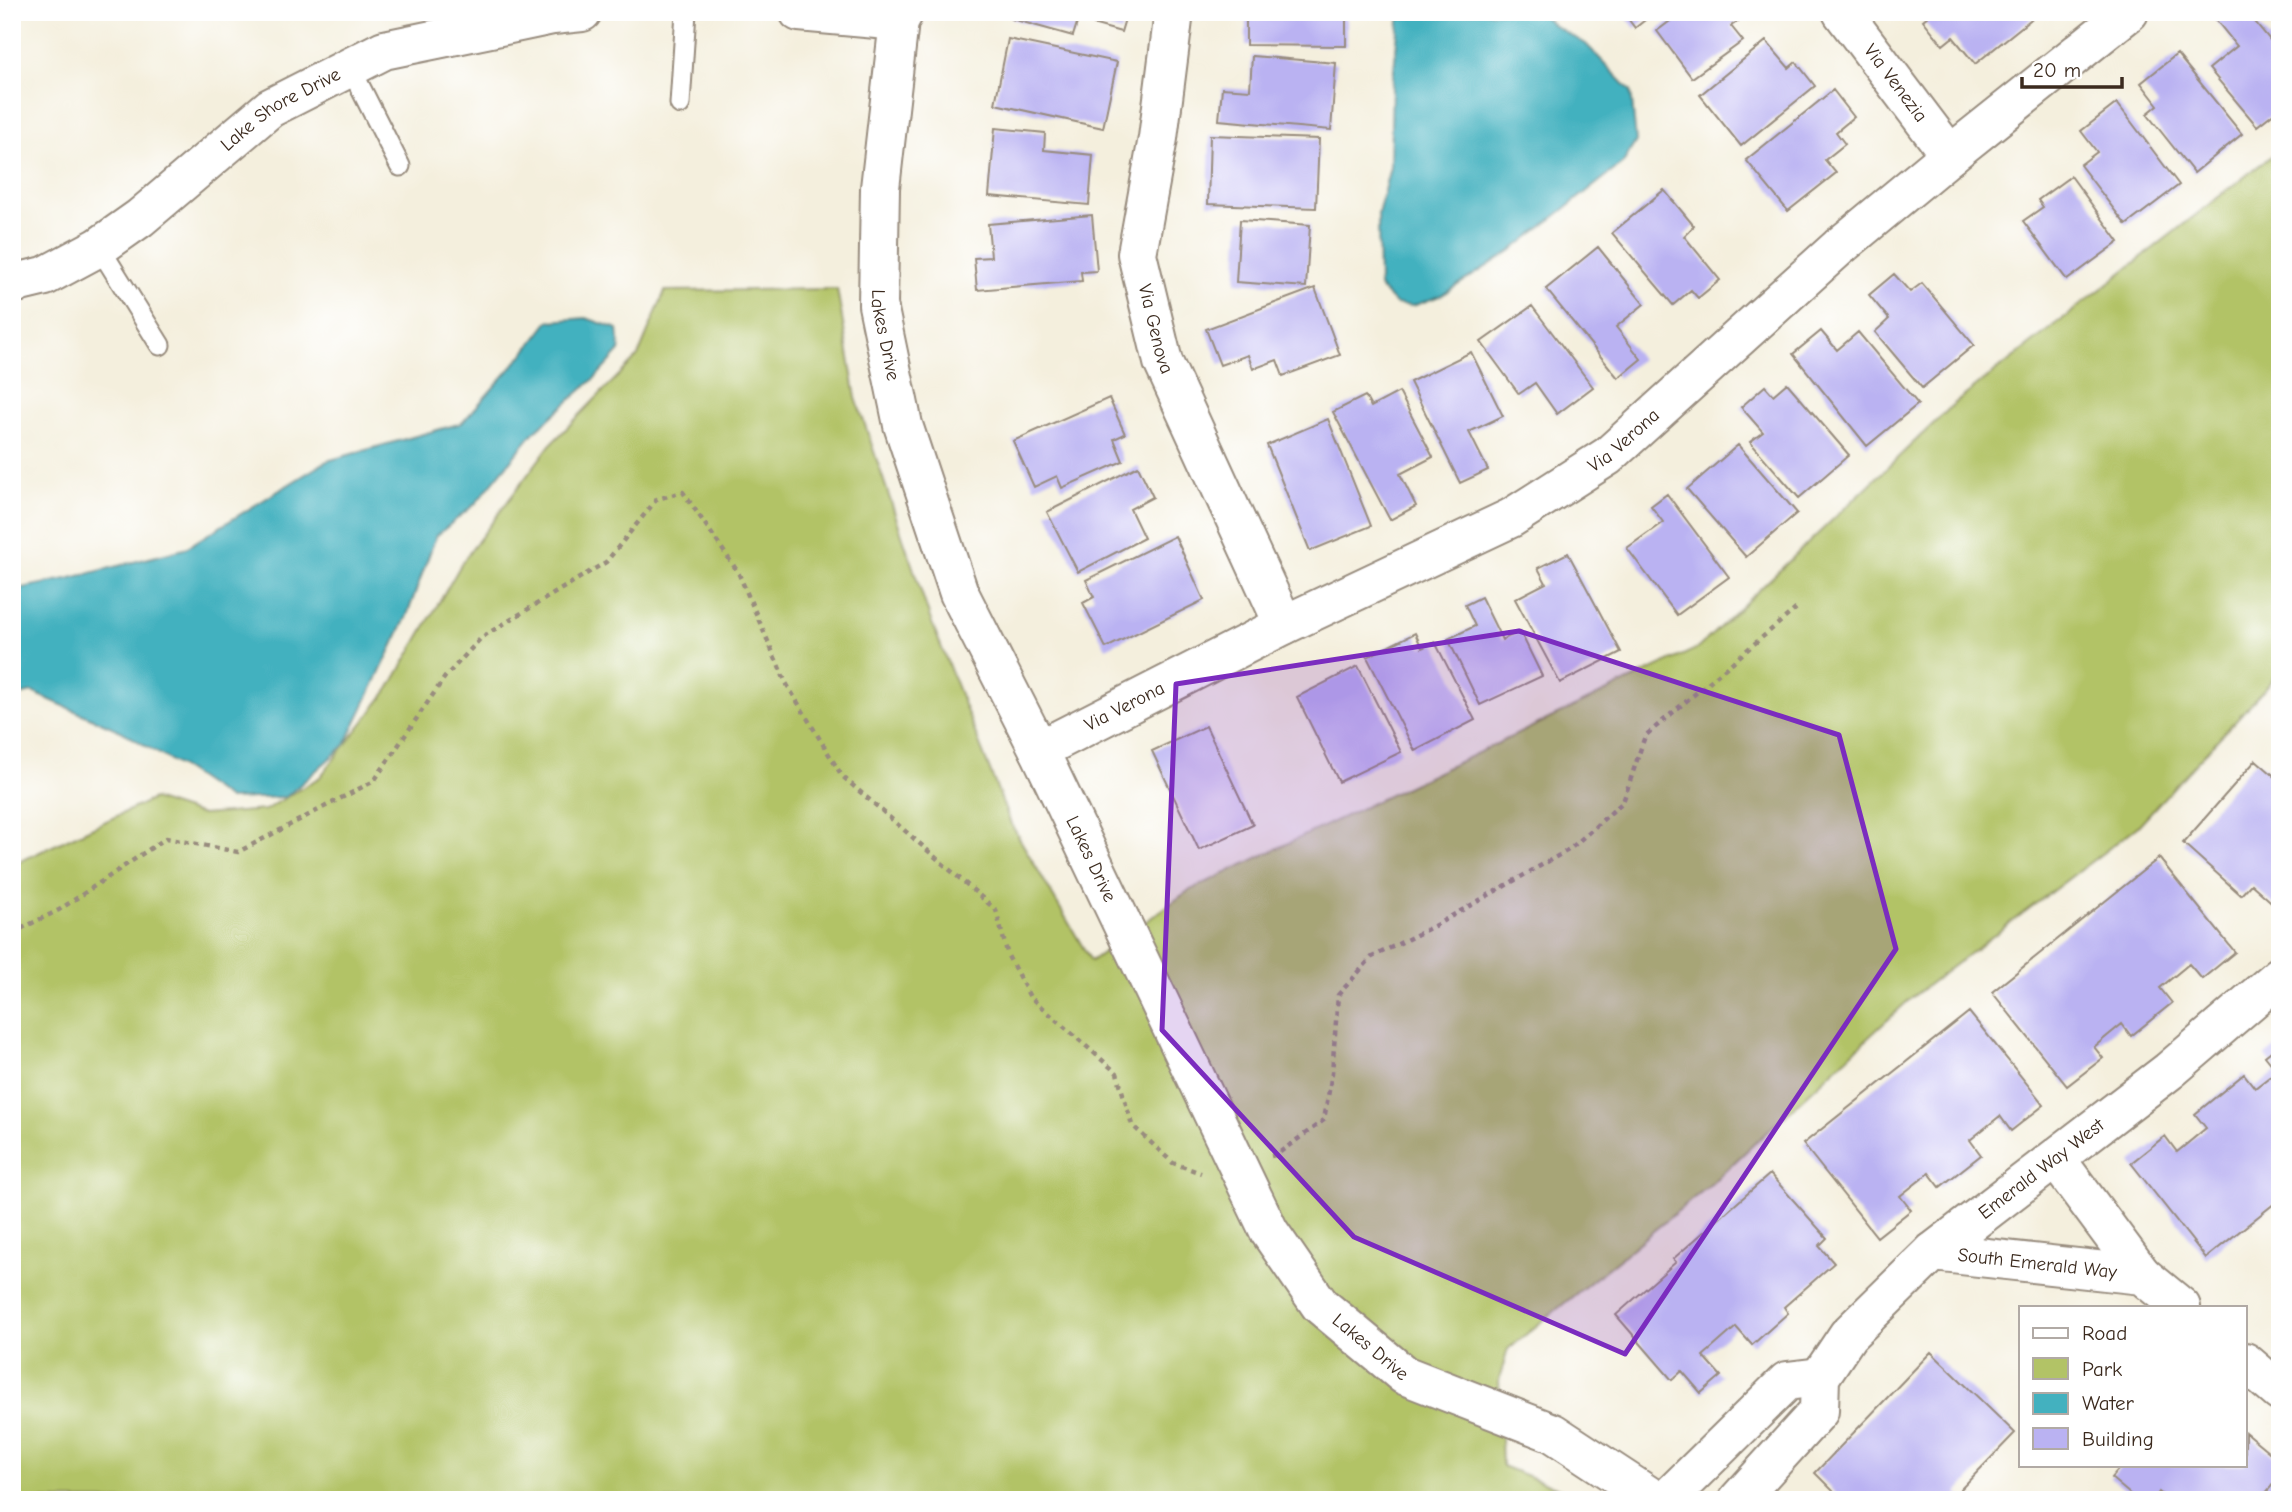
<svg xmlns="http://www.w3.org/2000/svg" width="2292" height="1512" font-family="'Comic Neue',sans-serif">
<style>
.green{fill:#b2c366;stroke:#767642;stroke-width:2}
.water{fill:#43b1bf;stroke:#3f6e6e;stroke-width:2}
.building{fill:#bab2f2}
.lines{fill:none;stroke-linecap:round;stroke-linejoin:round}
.service-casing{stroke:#988c7e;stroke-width:23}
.minor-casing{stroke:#988c7e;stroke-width:42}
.path{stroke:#988c7e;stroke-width:4.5;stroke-dasharray:5 5;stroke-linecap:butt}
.service{stroke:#fff;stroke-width:19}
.minor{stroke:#fff;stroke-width:38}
.marked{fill:#7b2cbf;fill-opacity:0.2;stroke:#7b2cbf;stroke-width:5;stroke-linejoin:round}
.labels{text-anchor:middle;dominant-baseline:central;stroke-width:6;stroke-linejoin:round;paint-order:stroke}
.street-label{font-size:19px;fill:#3b2a1e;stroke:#fff}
</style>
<rect width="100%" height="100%" fill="#fff"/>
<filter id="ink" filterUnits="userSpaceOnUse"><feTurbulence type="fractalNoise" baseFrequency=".0143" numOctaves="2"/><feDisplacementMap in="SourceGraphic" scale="14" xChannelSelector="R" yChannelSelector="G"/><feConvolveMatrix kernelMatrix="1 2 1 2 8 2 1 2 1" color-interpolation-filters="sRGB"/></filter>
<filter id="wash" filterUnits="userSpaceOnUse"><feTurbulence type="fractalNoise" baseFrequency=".00686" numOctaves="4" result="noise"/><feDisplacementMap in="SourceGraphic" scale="28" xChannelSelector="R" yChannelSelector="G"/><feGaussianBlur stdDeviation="1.57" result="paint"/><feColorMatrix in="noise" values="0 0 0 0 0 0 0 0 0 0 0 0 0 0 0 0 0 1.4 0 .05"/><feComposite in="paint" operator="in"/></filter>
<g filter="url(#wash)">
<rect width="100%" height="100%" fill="#f4efdd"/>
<path class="green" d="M 2280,149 L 2280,672 L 2137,827 L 1911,998 L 1711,1184 L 1508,1349 L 1499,1380 L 1502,1466 L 1589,1500 L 12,1500 L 12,865 L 153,799 L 202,815 L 265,810 L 320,777 L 389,689 L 463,561 L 550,445 L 638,356 L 665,291 L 837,289 L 856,398 L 930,618 L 1011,824 L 1091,961 L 1188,891 L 1698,648 L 1954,404 Z"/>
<path class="water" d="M 1400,12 L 1539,12 L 1553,25 L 1586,44 L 1631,91 L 1636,141 L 1623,163 L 1511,251 L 1442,295 L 1413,306 L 1396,304 L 1379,287 L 1378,214 L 1390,167 L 1392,88 Z
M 586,318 L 618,329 L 620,351 L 596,377 L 533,433 L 476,503 L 436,536 L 406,618 L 345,745 L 286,797 L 229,799 L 186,770 L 121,731 L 32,692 L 12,697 L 12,590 L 71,578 L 184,549 L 327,461 L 462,423 L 526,351 L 549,321 Z"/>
<g id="blocks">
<path class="building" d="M 1014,12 L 1127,12 L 1121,32 L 1078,20 L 1073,36 L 1012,19 Z
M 1246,12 L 1346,12 L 1346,46 L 1246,45 Z
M 1623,12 L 1655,12 L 1635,28 Z
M 1682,12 L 1741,12 L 1744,17 L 1731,26 L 1743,41 L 1692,78 L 1657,31 Z
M 1933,12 L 2040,12 L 1975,64 L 1953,37 L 1943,45 L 1923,20 Z
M 2224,12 L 2247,12 L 2280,52 L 2280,108 L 2257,126 L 2209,69 L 2237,46 L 2215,19 Z
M 2266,12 L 2280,12 L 2280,30 Z
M 1008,39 L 1117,62 L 1103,128 L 995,104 Z
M 1766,41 L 1789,68 L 1796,62 L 1815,86 L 1741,146 L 1700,95 Z
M 2177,54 L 2242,134 L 2194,173 L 2147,114 L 2158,105 L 2141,83 Z
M 1252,56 L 1336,63 L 1331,130 L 1219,120 L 1222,88 L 1250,90 Z
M 1833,90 L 1854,117 L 1836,132 L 1845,144 L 1825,160 L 1836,173 L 1788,211 L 1746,160 Z
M 2117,103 L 2179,185 L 2126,225 L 2080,165 L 2097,152 L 2081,131 Z
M 995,128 L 1045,133 L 1044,150 L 1093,155 L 1089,205 L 989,196 Z
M 1210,135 L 1319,139 L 1316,208 L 1208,204 Z
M 2071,176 L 2119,242 L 2067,280 L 2023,221 L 2043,207 L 2038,200 Z
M 1664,190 L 1694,226 L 1684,236 L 1720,280 L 1698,298 L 1691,290 L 1673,305 L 1612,233 Z
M 1092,215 L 1097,271 L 1081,272 L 1082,281 L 977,290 L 974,258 L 991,257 L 988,224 Z
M 1240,220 L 1310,225 L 1306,287 L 1236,282 Z
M 1598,247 L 1644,304 L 1616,327 L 1641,359 L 1618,378 L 1546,289 Z
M 1894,274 L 1910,292 L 1922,283 L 1974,345 L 1922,388 L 1875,332 L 1889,319 L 1869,295 Z
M 1315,288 L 1340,355 L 1283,376 L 1277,360 L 1253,369 L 1248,355 L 1220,365 L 1206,329 Z
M 1532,306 L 1593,387 L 1557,414 L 1535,383 L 1519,394 L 1481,342 Z
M 1821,331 L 1837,350 L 1858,332 L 1918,404 L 1867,446 L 1793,354 Z
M 1471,352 L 1503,416 L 1469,432 L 1488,470 L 1460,483 L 1410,382 Z
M 1787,383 L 1849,455 L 1799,498 L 1750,442 L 1763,432 L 1741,407 L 1765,386 L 1773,395 Z
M 1399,392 L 1433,457 L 1400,474 L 1416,506 L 1390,520 L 1333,412 L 1365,396 L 1371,407 Z
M 1109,398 L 1125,434 L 1114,439 L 1123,461 L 1062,488 L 1057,476 L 1034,487 L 1013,441 Z
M 1328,419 L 1371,526 L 1310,551 L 1267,445 Z
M 1738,445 L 1797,513 L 1746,557 L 1687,489 Z
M 1138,466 L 1153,497 L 1130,509 L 1144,538 L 1078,572 L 1047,512 Z
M 1667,494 L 1729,577 L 1677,615 L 1627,548 L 1663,522 L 1651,506 Z
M 1175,536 L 1204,600 L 1106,648 L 1083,603 L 1094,597 L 1086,580 Z
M 1568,553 L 1621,652 L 1560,683 L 1515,599 L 1546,583 L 1538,568 Z
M 1481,597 L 1502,640 L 1520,631 L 1542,676 L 1480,705 L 1448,639 L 1475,626 L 1465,605 Z
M 1415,633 L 1422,648 L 1435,642 L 1475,720 L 1415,751 L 1367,657 Z
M 1358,666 L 1401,752 L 1339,782 L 1297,697 Z
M 1206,726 L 1253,825 L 1199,850 L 1152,751 Z
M 2256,760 L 2280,781 L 2280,872 L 2277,875 L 2280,878 L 2278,908 L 2251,884 L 2241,895 L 2183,843 Z
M 2159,858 L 2235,952 L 2202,979 L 2189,964 L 2160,988 L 2172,1003 L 2131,1036 L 2122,1024 L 2094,1047 L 2103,1058 L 2067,1086 L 1992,992 Z
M 1969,1012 L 2044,1105 L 2011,1131 L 2000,1116 L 1970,1140 L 1981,1155 L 1940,1187 L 1929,1173 L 1900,1196 L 1911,1210 L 1877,1237 L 1803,1144 Z
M 2280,1044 L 2280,1199 L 2206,1258 L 2131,1163 L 2165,1136 L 2177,1152 L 2206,1128 L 2195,1114 L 2244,1074 L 2255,1088 L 2277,1071 L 2265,1056 Z
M 1770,1174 L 1827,1238 L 1819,1246 L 1834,1263 L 1784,1307 L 1788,1313 L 1752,1345 L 1736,1327 L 1703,1356 L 1721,1376 L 1701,1393 L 1682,1371 L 1672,1380 L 1616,1315 L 1676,1262 L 1673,1259 Z
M 1931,1352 L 2015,1433 L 1957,1493 L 1962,1498 L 1961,1500 L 1842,1500 L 1815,1473 Z
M 2245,1432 L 2280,1461 L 2280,1476 L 2260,1500 L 2168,1500 L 2159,1492 L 2154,1500 L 2137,1500 L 2111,1478 L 2122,1465 L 2245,1465 Z"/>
</g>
</g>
<g filter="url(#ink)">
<use href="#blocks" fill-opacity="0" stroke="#988c7e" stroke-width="2"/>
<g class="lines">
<defs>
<path id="service" d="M 350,67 L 400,166
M 680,104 L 686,12
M 99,247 L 160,345"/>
<g id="minor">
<path d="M 799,12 L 899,21"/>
<path id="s1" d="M 904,12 L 899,21 L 880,188 L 878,305 L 903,425 L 959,593 L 1039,750 L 1269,1231 L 1320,1305 L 1404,1375 L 1553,1433 L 1655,1500"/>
<path id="s2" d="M 1174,12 L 1158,138 L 1137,254 L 1163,362 L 1284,625"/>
<path id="s3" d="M 1842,12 L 1950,155"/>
<path id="s4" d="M 12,284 L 45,276 L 99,247 L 140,218 L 270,108 L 384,50 L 553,15 L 582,12"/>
<path id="s5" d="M 1039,750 L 1284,625 L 1511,518 L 1608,456 L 1839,247 L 1950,155 L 2129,12"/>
<path d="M 2056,1159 L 2142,1275"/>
<path id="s6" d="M 1933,1252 L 2142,1275 L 2181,1307"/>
<path d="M 2245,1362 L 2280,1392"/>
<path d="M 1666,1500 L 1787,1381 L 1820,1377"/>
<path id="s7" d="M 1738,1500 L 1819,1411 L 1820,1377 L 1848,1335 L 1933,1252 L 2169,1071 L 2280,976"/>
</g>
</defs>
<use href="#service" class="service-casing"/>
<use href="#minor" class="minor-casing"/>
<path class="path" d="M 12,933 L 59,910 L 166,838 L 238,852 L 374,781 L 445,677 L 482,637 L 606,562 L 657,499 L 683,492 L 738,572 L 786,683 L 842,776 L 996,910 L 1008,956 L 1030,997 L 1117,1073 L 1132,1125 L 1173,1163 L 1201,1173
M 1271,1156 L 1276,1155 L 1324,1120 L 1332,1073 L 1338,995 L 1372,957 L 1434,926 L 1570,849 L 1623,802 L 1645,736 L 1798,607"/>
<use href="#service" class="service"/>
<use href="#minor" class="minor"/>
</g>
</g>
<path class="marked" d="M 1519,631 L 1839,735 L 1896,949 L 1625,1354 L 1354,1237 L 1162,1030 L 1176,684 Z"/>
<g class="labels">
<g class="street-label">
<text stroke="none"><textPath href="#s3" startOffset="89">Via Venezia</textPath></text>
<text stroke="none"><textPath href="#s4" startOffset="324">Lake Shore Drive</textPath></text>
<text stroke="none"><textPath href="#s2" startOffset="322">Via Genova</textPath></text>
<text stroke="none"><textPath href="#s1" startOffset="326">Lakes Drive</textPath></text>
<text stroke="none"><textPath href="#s5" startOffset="663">Via Verona</textPath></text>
<text stroke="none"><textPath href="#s5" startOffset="96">Via Verona</textPath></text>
<text stroke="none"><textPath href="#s1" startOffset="892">Lakes Drive</textPath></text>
<text stroke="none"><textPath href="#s7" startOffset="460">Emerald Way West</textPath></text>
<text stroke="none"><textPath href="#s6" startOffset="105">South Emerald Way</textPath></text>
<text stroke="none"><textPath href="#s1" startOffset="1460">Lakes Drive</textPath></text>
</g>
</g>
<rect width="2292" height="1512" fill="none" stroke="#fff" stroke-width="42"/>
<rect x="2019" y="1306" width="228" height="161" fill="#ffffff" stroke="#b1aaa5" stroke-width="2"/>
<rect x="2033" y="1328" width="35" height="10" fill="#ffffff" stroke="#b1aaa5" stroke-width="2"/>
<text x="2082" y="1340" font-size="21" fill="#3b2a1e">Road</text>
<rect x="2033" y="1358" width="35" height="21" fill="#b2c366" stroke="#b1aaa5" stroke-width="2"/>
<text x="2082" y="1376" font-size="21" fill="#3b2a1e">Park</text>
<rect x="2033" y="1393" width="35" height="21" fill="#43b1bf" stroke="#b1aaa5" stroke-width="2"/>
<text x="2082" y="1410" font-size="21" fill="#3b2a1e">Water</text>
<rect x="2033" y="1428" width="35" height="21" fill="#bab2f2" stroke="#b1aaa5" stroke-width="2"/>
<text x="2082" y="1446" font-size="21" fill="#3b2a1e">Building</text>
<path d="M2022 77v10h100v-10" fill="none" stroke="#3b2a1e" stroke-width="3.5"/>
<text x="2033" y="77" font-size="21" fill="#3b2a1e" stroke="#ffffff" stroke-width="5" paint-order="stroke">20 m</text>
</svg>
